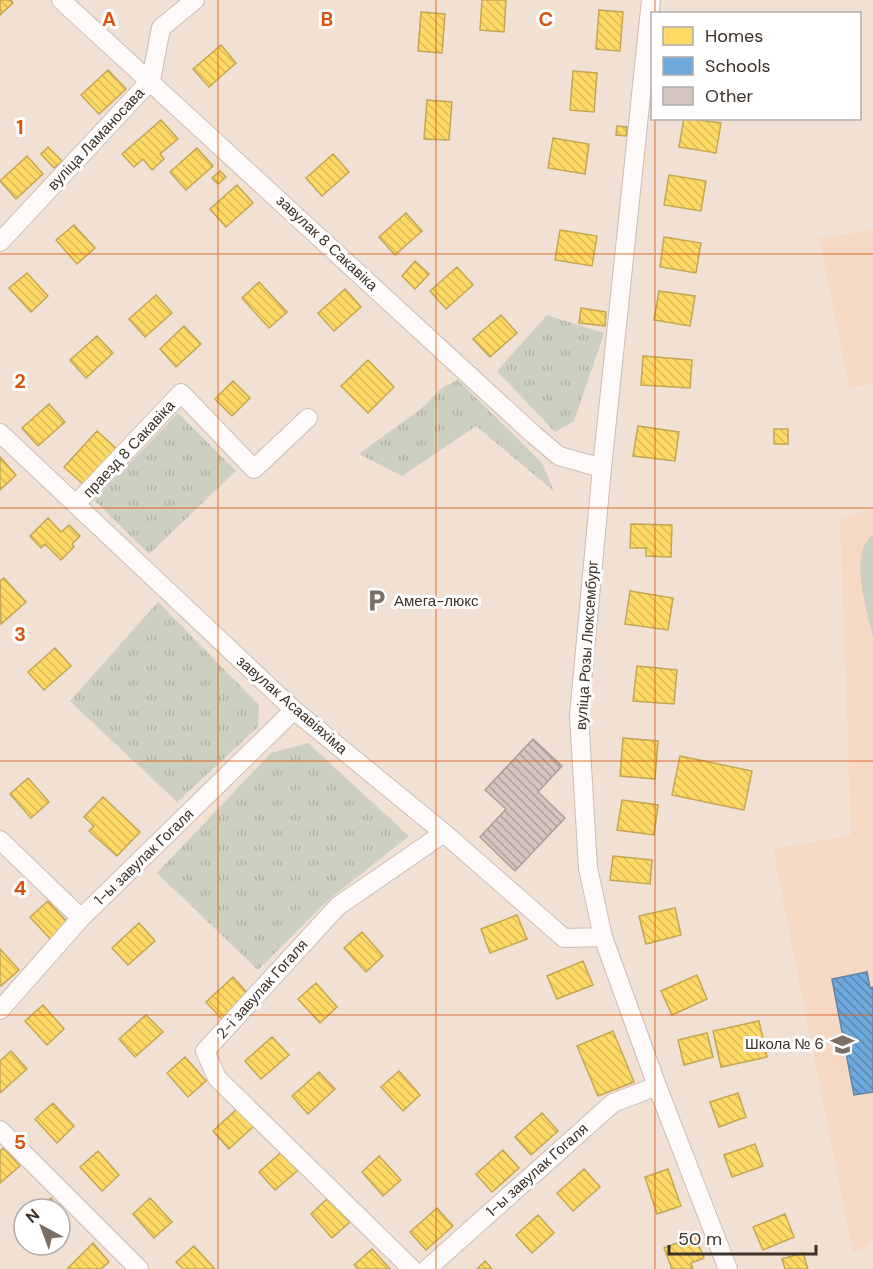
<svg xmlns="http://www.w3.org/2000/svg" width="873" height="1269" font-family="'DM Sans',sans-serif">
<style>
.built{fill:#f6d9c5}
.grass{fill:url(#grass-tufts)}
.pitch{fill:#cdcfc1}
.homes{fill:url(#homes-back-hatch);stroke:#c4a653;stroke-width:1.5}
.schools{fill:url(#schools-back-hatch);stroke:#6084a6;stroke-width:1.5}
.building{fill:url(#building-back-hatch);stroke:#ad9e98;stroke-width:1.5}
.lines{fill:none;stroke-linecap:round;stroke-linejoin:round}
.street-casing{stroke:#cbbdb4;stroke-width:20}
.street{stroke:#fdfaf9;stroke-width:18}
.grid{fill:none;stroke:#d7550f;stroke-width:1.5;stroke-opacity:0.55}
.labels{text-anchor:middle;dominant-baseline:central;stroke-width:6;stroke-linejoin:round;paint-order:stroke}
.street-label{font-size:15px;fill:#3c3027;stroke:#fff}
.poi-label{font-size:15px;fill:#3c3027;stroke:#fff;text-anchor:start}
.grid-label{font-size:20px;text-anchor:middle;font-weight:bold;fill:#d7550f;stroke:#fff;stroke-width:6;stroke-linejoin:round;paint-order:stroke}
</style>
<defs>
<pattern id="grass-tufts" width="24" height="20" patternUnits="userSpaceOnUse" patternTransform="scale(1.5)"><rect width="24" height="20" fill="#cdcfc1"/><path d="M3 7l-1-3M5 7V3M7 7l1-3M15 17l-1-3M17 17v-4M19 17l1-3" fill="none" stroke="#b1b2a6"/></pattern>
<pattern id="homes-back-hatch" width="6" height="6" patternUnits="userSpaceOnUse" patternTransform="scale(1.5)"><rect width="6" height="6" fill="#ffd966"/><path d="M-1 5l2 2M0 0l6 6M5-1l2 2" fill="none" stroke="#dbbb58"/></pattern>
<pattern id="schools-back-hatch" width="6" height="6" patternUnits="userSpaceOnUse" patternTransform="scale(1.5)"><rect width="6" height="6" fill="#6fa8dc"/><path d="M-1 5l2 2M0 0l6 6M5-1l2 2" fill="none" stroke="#5c89b2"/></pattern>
<pattern id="building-back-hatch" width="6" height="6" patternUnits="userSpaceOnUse" patternTransform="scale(1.5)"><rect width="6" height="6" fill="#d4c5bf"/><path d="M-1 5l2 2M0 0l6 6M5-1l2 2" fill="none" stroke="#ada09b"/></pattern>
</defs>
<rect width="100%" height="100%" fill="#f1e0d4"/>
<path class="built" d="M 873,230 L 873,384 L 849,388 L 819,238 Z
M 873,509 L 873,1239 L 853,1254 L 773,849 L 851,835 L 840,519 Z"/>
<path class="grass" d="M 547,315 L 604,333 L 574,421 L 555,432 L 497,371 Z
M 458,380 L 542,463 L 554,491 L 476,426 L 402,476 L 359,454 L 422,408 L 443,387 Z
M 178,413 L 236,471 L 149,554 L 94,500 Z
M 158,602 L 259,705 L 258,727 L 177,802 L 70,701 Z
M 308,743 L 409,836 L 327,901 L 258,970 L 157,873 L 271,753 Z"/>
<path class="pitch" d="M 873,535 L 873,636 C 867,609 848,553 873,535 Z"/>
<path class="homes" d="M 0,0 L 11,0 L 13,3 L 0,15 Z
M 482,0 L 506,0 L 504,32 L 480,30 Z
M 599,10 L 623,12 L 620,51 L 596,49 Z
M 421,12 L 445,14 L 442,53 L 418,51 Z
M 221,45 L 236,63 L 209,87 L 193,69 Z
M 108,70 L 126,89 L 99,114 L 81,95 Z
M 573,71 L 597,73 L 594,112 L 570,110 Z
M 427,100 L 452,102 L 449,140 L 424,139 Z
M 684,118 L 721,123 L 716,153 L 679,147 Z
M 161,120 L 178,139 L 160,154 L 164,159 L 152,170 L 143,159 L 134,167 L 122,154 Z
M 617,126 L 627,127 L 626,136 L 616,135 Z
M 553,138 L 589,144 L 585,174 L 548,168 Z
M 48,147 L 62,161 L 54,168 L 41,154 Z
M 197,148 L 213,166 L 186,190 L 170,172 Z
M 333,154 L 349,172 L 322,196 L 306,178 Z
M 27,156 L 43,174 L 16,199 L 0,181 Z
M 220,171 L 226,177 L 218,184 L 212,178 Z
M 669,175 L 706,181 L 701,211 L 664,205 Z
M 237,185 L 253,203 L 226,227 L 210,209 Z
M 406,213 L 422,231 L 395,255 L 379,237 Z
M 74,225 L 95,248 L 77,264 L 56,240 Z
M 560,230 L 597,236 L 592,266 L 555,260 Z
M 664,237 L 701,243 L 696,273 L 660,267 Z
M 415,261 L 429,274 L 415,289 L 402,276 Z
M 457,267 L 473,285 L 446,309 L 430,291 Z
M 27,273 L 48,296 L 31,312 L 9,288 Z
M 259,282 L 287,312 L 269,328 L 242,298 Z
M 345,289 L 361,307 L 334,331 L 318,313 Z
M 659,291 L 695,296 L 690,326 L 654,320 Z
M 156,295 L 172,313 L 145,337 L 129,319 Z
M 581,308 L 606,312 L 605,326 L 579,323 Z
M 501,315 L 517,333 L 490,357 L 473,339 Z
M 184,326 L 201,344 L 176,367 L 160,349 Z
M 97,336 L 113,353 L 86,378 L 70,360 Z
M 643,356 L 692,360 L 690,388 L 641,385 Z
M 368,360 L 394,387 L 368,413 L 341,386 Z
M 233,381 L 250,398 L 232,416 L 215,399 Z
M 49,404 L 65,422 L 38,446 L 22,428 Z
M 638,426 L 679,432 L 675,461 L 633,456 Z
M 774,429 L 788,429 L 788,444 L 774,444 Z
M 97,431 L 118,450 L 85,486 L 64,467 Z
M 0,457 L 16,475 L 0,490 Z
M 48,518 L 61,532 L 69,525 L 80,536 L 72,544 L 74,547 L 61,560 L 45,544 L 41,548 L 30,536 Z
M 631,524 L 672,525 L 671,557 L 646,556 L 646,548 L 630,548 Z
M 4,578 L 26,602 L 1,624 L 0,581 Z
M 630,591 L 673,598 L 668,630 L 625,624 Z
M 55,648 L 71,666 L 44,690 L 28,672 Z
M 637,666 L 677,670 L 674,704 L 633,701 Z
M 623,738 L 658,741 L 655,779 L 620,776 Z
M 680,756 L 752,771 L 744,810 L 672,795 Z
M 28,778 L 49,802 L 31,818 L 10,794 Z
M 103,797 L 140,832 L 117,856 L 89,831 L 94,826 L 84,817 Z
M 622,800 L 658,805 L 654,835 L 617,830 Z
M 613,856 L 652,860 L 650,884 L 610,880 Z
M 48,901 L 70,925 L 52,941 L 30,917 Z
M 675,908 L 681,935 L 646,944 L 639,916 Z
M 517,915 L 527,939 L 490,953 L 481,929 Z
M 139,923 L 155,941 L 128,965 L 112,948 Z
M 362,932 L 383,956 L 366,972 L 344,948 Z
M 0,949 L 19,970 L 1,986 L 0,985 Z
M 583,961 L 593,985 L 557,999 L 547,976 Z
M 697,975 L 707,999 L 672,1015 L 661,991 Z
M 233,977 L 249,995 L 222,1019 L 206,1002 Z
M 316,983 L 337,1007 L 320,1023 L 298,999 Z
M 43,1005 L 64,1029 L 47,1045 L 25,1021 Z
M 146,1015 L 163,1032 L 135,1057 L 119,1039 Z
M 759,1021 L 767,1057 L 721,1067 L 713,1031 Z
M 613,1031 L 634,1082 L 598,1096 L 577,1046 Z
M 707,1033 L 713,1057 L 684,1065 L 678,1040 Z
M 272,1037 L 289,1055 L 261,1079 L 245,1061 Z
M 11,1051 L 27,1069 L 0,1093 L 0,1061 Z
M 185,1057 L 206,1081 L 188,1097 L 167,1073 Z
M 399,1071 L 420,1095 L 403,1111 L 381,1087 Z
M 319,1072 L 335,1089 L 308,1114 L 292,1096 Z
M 738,1093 L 746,1117 L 719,1127 L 710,1102 Z
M 53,1103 L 74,1126 L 57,1143 L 35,1119 Z
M 240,1106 L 256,1124 L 229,1149 L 213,1131 Z
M 542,1113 L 558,1131 L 531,1155 L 515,1137 Z
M 755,1144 L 763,1166 L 732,1177 L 724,1155 Z
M 3,1148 L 20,1166 L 0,1183 L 0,1151 Z
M 286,1148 L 303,1166 L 275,1190 L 259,1172 Z
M 503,1150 L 519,1168 L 492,1192 L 476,1174 Z
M 98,1151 L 119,1175 L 102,1191 L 80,1167 Z
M 379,1156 L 401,1180 L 383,1196 L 362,1172 Z
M 584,1169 L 600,1187 L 573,1211 L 557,1193 Z
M 668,1169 L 681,1206 L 657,1214 L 645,1177 Z
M 51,1198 L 66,1216 L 60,1222 L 60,1209 L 38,1209 Z
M 150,1198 L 172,1222 L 154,1238 L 133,1214 Z
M 328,1198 L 350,1222 L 332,1238 L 311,1214 Z
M 437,1208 L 453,1226 L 426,1250 L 410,1232 Z
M 785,1214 L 794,1237 L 763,1250 L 753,1227 Z
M 538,1215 L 554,1233 L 532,1253 L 516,1235 Z
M 695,1236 L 704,1258 L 691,1263 L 693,1269 L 672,1269 L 664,1248 Z
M 93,1243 L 109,1262 L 101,1269 L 67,1269 Z
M 194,1246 L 215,1269 L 183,1269 L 176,1262 Z
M 372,1249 L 390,1269 L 358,1269 L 354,1265 Z
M 803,1253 L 808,1269 L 785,1269 L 782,1259 Z
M 485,1261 L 492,1269 L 477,1269 Z"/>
<path class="schools" d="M 867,972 L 870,988 L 873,987 L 873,1092 L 854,1095 L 832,979 Z"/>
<path class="building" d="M 533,739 L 562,766 L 538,792 L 565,818 L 515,871 L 480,837 L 506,809 L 485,790 Z"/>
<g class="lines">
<defs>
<path id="street" d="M 61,0 L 533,434 L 559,456 L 602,468
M 651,0 L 602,468 L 579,715 L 588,868 L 603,937 L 657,1086 L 728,1269
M 0,242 L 151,80 L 161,28 L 195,0
M 0,433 L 294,710 L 444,833 L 564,938 L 603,937
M 76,504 L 181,393 L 254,469 L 308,418
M 0,840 L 81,918
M 0,1010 L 81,918 L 294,710
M 0,1130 L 139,1269
M 412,1269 L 217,1078 L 205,1051 L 338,906 L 444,833
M 427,1269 L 613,1103 L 657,1086"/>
</defs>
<use href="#street" class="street-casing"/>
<use href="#street" class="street"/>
</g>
<path class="grid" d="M 218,0 L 218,1269M 436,0 L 436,1269M 655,0 L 655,14M 655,118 L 655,1269M 0,254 L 873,254M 0,508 L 873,508M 0,761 L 873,761M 0,1015 L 873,1015"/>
<defs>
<symbol id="parking-bare" viewBox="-9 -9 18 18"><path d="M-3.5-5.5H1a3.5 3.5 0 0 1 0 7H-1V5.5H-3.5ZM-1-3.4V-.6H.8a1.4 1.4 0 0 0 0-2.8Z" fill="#7b6e64" stroke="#fff" stroke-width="2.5" paint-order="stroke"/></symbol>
<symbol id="school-bare" viewBox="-9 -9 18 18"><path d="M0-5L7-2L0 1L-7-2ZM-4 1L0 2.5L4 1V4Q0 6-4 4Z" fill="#7b6e64" stroke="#fff" stroke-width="2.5" paint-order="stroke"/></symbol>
</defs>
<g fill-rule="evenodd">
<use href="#parking-bare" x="360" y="584" width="33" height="33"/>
<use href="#school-bare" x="826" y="1028" width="33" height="33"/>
</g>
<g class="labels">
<g class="street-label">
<text transform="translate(96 139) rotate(-47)">вуліца Ламаносава</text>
<text transform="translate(327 243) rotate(43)">завулак 8 Сакавіка</text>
<text transform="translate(129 449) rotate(-47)">праезд 8 Сакавіка</text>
<text transform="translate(587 645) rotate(-86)">вуліца Розы Люксембург</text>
<text transform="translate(292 705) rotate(41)">завулак Асаавіяхіма</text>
<text transform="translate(144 857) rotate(-44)">1-ы завулак Гогаля</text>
<text transform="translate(262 989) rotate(-48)">2-і завулак Гогаля</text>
<text transform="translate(537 1170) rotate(-42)">1-ы завулак Гогаля</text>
</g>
<g class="poi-label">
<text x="394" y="601">Амега-люкс</text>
<text x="824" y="1044" text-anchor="end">Школа № 6</text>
</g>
</g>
<g class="grid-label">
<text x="109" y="26">A</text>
<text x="327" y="26">B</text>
<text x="546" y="26">C</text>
<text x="20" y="134">1</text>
<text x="20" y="388">2</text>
<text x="20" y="641">3</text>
<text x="20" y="895">4</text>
<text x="20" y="1149">5</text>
</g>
<rect x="651" y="12" width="210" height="108" fill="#ffffff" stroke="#b1aca9" stroke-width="1.5"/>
<rect x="663" y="27" width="30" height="18" fill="#ffd966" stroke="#b1aca9" stroke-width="1.5"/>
<text x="705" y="42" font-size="18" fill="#3c3027">Homes</text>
<rect x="663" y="57" width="30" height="18" fill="#6fa8dc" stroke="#b1aca9" stroke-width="1.5"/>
<text x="705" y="72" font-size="18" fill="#3c3027">Schools</text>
<rect x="663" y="87" width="30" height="18" fill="#d4c5bf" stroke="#b1aca9" stroke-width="1.5"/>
<text x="705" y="102" font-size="18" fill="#3c3027">Other</text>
<g transform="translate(42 1227) rotate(319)"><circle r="28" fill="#ffffff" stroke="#b1aca9" stroke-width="1.5"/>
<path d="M0-4.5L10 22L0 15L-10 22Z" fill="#7b6e64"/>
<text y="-9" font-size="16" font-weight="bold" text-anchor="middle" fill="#3c3027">N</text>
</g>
<path d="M669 1245v9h147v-9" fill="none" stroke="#3c3027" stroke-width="3"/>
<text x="678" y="1245" font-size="18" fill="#3c3027" stroke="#ffffff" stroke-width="4.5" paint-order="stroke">50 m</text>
</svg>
